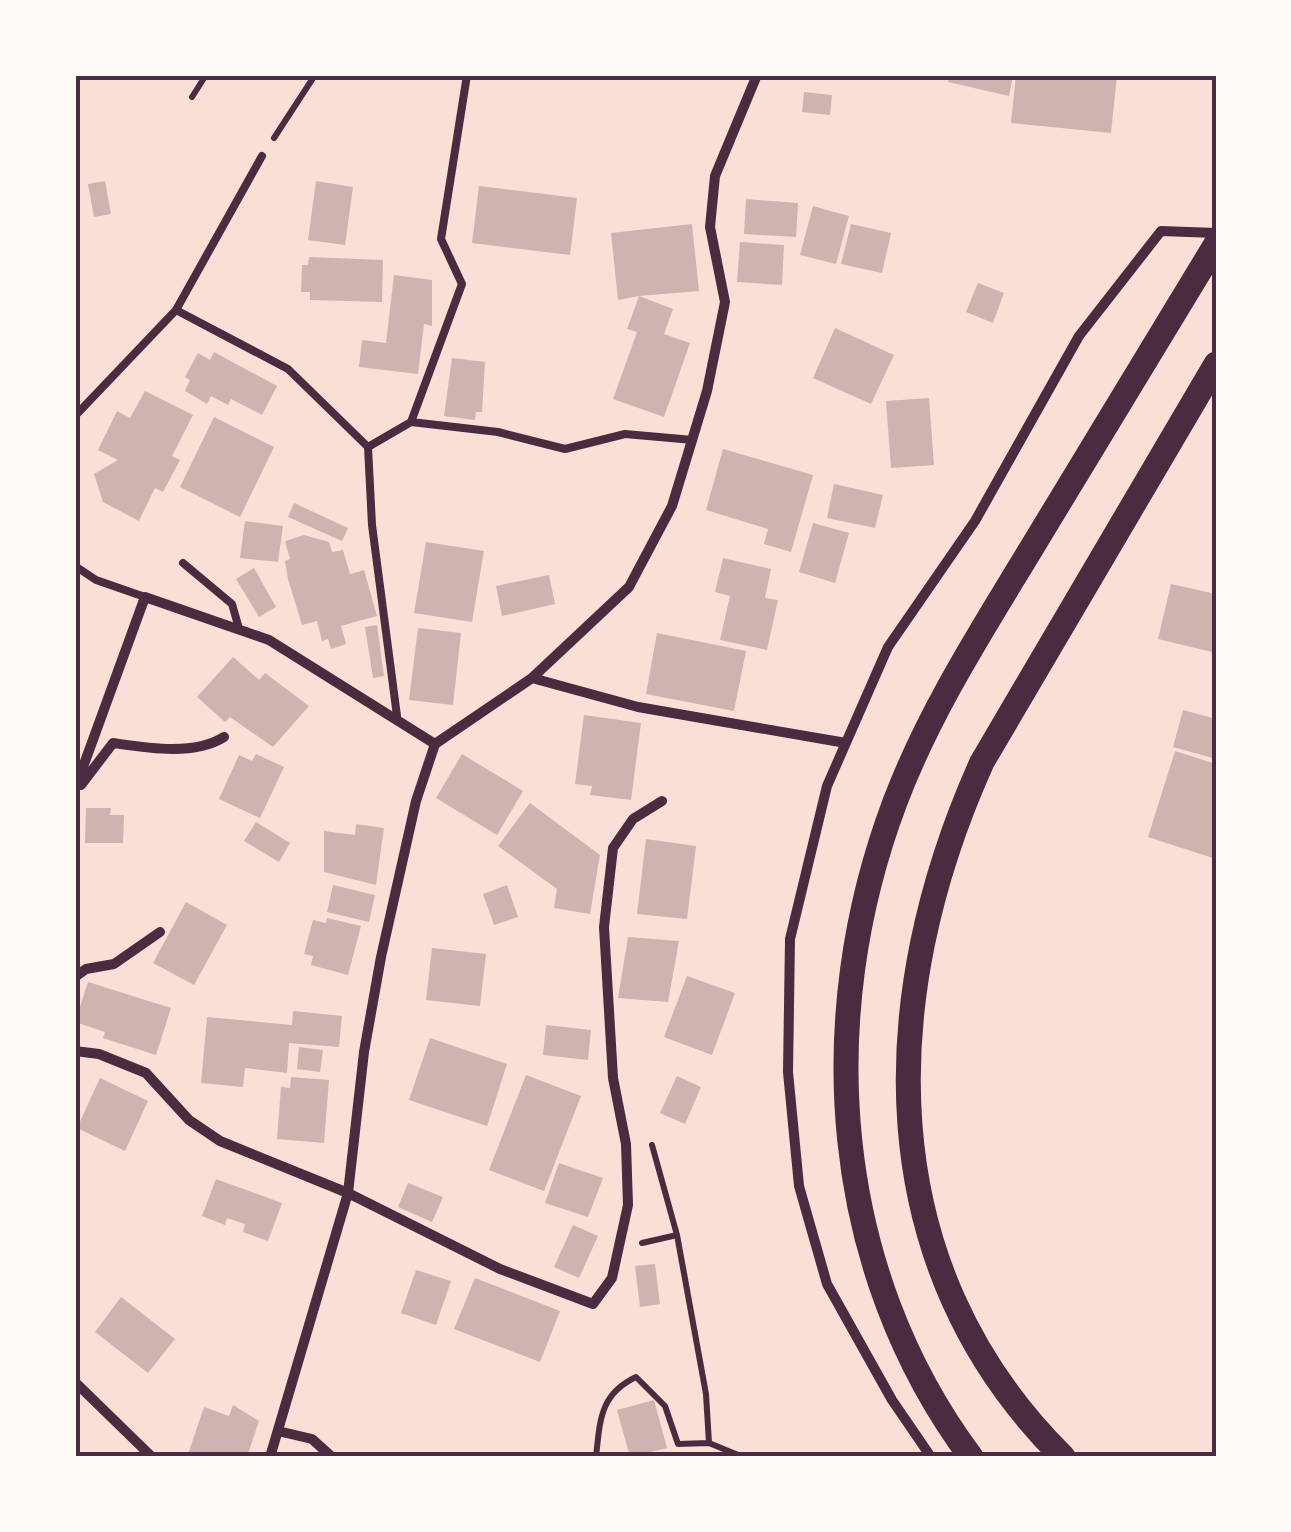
<svg xmlns="http://www.w3.org/2000/svg" width="1291" height="1532" font-family="Inter,sans-serif">
<style>
.building{fill:#ccb4b1}
.lines{fill:none;stroke-linecap:round;stroke-linejoin:round}
.path{stroke:#4a2c40;stroke-width:6}
.service{stroke:#4a2c40;stroke-width:8}
.minor{stroke:#4a2c40;stroke-width:10}
.primary{stroke:#4a2c40;stroke-width:25}
.neatline{fill:none;stroke:#4a2c40;stroke-width:4}
</style>
<rect width="100%" height="100%" fill="#f7e1d7"/>
<path class="building" d="M 949,75 L 1013,75 L 1009,96 L 948,82 Z
M 1016,75 L 1117,75 L 1111,133 L 1011,123 Z
M 804,92 L 832,95 L 830,115 L 802,112 Z
M 105,181 L 111,214 L 94,217 L 88,184 Z
M 316,181 L 353,187 L 345,245 L 308,240 Z
M 479,186 L 577,198 L 570,255 L 472,243 Z
M 746,199 L 798,203 L 796,237 L 744,234 Z
M 813,206 L 849,216 L 836,264 L 800,255 Z
M 692,224 L 699,291 L 639,296 L 673,309 L 664,334 L 690,343 L 664,417 L 613,399 L 637,332 L 627,329 L 639,296 L 618,300 L 611,233 Z
M 851,224 L 891,233 L 882,273 L 841,264 Z
M 740,242 L 784,245 L 782,285 L 737,282 Z
M 309,257 L 383,260 L 382,302 L 310,300 L 310,292 L 301,292 L 302,265 L 308,265 Z
M 394,275 L 432,280 L 432,326 L 424,324 L 418,374 L 359,367 L 362,340 L 386,343 Z
M 978,283 L 1004,293 L 993,323 L 966,312 Z
M 835,328 L 894,355 L 871,404 L 813,378 Z
M 214,352 L 277,386 L 262,415 L 231,399 L 228,405 L 211,396 L 207,404 L 185,391 L 190,380 L 185,377 L 198,353 L 210,360 Z
M 452,358 L 485,362 L 482,412 L 476,412 L 475,420 L 444,416 Z
M 145,391 L 193,415 L 172,456 L 180,460 L 163,492 L 155,488 L 139,521 L 103,502 L 94,474 L 118,460 L 98,450 L 117,411 L 130,418 Z
M 929,398 L 934,465 L 891,468 L 886,401 Z
M 214,417 L 274,447 L 240,517 L 180,487 Z
M 723,449 L 813,475 L 791,552 L 764,544 L 768,529 L 706,510 Z
M 834,484 L 883,495 L 875,528 L 827,518 Z
M 294,503 L 348,528 L 342,541 L 288,517 Z
M 245,521 L 283,526 L 278,562 L 240,558 Z
M 813,523 L 849,533 L 835,583 L 799,572 Z
M 304,535 L 329,542 L 332,552 L 343,550 L 350,574 L 364,570 L 377,616 L 341,626 L 346,644 L 331,649 L 328,639 L 322,641 L 317,621 L 302,625 L 288,579 L 285,561 L 290,559 L 285,541 Z
M 426,542 L 484,551 L 472,622 L 414,613 Z
M 723,558 L 771,569 L 765,598 L 778,600 L 767,650 L 720,640 L 730,596 L 715,592 Z
M 254,568 L 276,607 L 259,617 L 236,579 Z
M 549,575 L 555,604 L 502,616 L 496,586 Z
M 1171,584 L 1216,594 L 1216,653 L 1158,639 Z
M 377,625 L 384,676 L 373,678 L 365,627 Z
M 418,628 L 461,633 L 453,705 L 409,700 Z
M 657,633 L 746,651 L 734,711 L 646,694 Z
M 233,657 L 259,680 L 265,673 L 309,706 L 273,747 L 230,717 L 225,722 L 197,697 Z
M 1183,710 L 1216,719 L 1216,759 L 1173,747 Z
M 584,715 L 641,723 L 631,800 L 590,795 L 592,786 L 575,784 Z
M 1175,751 L 1216,764 L 1216,859 L 1148,837 Z
M 256,754 L 284,767 L 260,818 L 219,799 L 239,755 L 252,761 Z
M 462,754 L 523,791 L 497,835 L 436,798 Z
M 530,803 L 600,855 L 590,914 L 554,908 L 557,889 L 498,846 Z
M 86,808 L 111,808 L 110,815 L 124,815 L 123,843 L 85,843 Z
M 256,822 L 290,843 L 279,862 L 244,841 Z
M 356,824 L 384,828 L 376,885 L 324,872 L 324,831 L 355,835 Z
M 646,839 L 696,846 L 687,919 L 637,914 Z
M 333,885 L 375,895 L 369,922 L 327,912 Z
M 507,885 L 518,917 L 494,925 L 483,894 Z
M 186,902 L 227,925 L 194,985 L 153,963 Z
M 327,918 L 361,926 L 348,975 L 311,965 L 313,956 L 304,954 L 313,920 L 326,923 Z
M 628,937 L 679,941 L 668,1002 L 618,998 Z
M 432,948 L 486,954 L 480,1006 L 426,1000 Z
M 687,976 L 735,993 L 712,1055 L 664,1037 Z
M 88,982 L 171,1008 L 156,1055 L 103,1038 L 105,1032 L 75,1022 Z
M 293,1011 L 342,1016 L 339,1047 L 289,1043 L 287,1073 L 245,1068 L 243,1087 L 201,1083 L 207,1017 L 292,1025 Z
M 546,1025 L 591,1030 L 588,1060 L 543,1055 Z
M 430,1038 L 507,1064 L 487,1126 L 409,1100 Z
M 299,1047 L 323,1050 L 320,1072 L 297,1069 Z
M 526,1075 L 581,1096 L 544,1191 L 489,1170 Z
M 677,1076 L 701,1087 L 685,1124 L 660,1113 Z
M 291,1077 L 329,1080 L 324,1143 L 277,1139 L 281,1087 L 290,1088 Z
M 100,1078 L 148,1101 L 125,1151 L 77,1128 Z
M 559,1163 L 603,1178 L 588,1217 L 545,1203 Z
M 216,1179 L 282,1203 L 268,1241 L 243,1232 L 245,1224 L 227,1218 L 225,1225 L 202,1216 Z
M 408,1183 L 443,1197 L 432,1222 L 398,1207 Z
M 573,1225 L 598,1236 L 579,1278 L 554,1267 Z
M 655,1264 L 660,1304 L 640,1307 L 635,1266 Z
M 416,1270 L 451,1281 L 436,1325 L 401,1313 Z
M 475,1278 L 560,1311 L 540,1362 L 454,1329 Z
M 121,1297 L 175,1339 L 148,1373 L 95,1332 Z
M 654,1400 L 667,1448 L 630,1457 L 617,1410 Z
M 233,1405 L 259,1421 L 247,1457 L 187,1457 L 204,1407 L 229,1416 Z"/>
<g class="lines">
<path class="path" d="M 192,97 L 206,75
M 274,138 L 315,75
M 652,1145 L 677,1235
M 642,1243 L 677,1235 L 706,1394 L 709,1443 L 743,1457
M 596,1457 C 600,1420 600,1394 636,1377 L 665,1406 L 678,1444 L 709,1443"/>
<path class="service" d="M 176,310 L 288,369 L 368,447 L 372,525 L 397,716
M 75,416 L 176,310 L 262,156
M 411,422 L 462,284 L 441,239 L 467,75
M 368,447 L 411,422 L 498,432 L 565,449 L 625,434 L 693,440
M 183,563 L 232,604 L 238,625
M 75,566 L 96,580 L 145,597"/>
<path class="minor" d="M 532,678 L 638,707 L 846,743
M 81,785 L 113,743 C 147,748 194,756 224,737
M 75,789 L 145,597 L 269,640 L 435,744
M 75,977 L 86,969 L 114,964 L 160,932
M 75,1051 L 99,1054 L 146,1073 L 189,1120 L 220,1141 L 348,1193 L 500,1269 L 593,1304 L 612,1278 L 628,1205 L 626,1144 L 613,1078 L 604,927 L 613,848 L 633,819 L 662,801
M 75,1382 L 152,1457
M 278,1431 L 312,1439 L 332,1457
M 270,1457 L 348,1193 L 364,1052 L 381,957 L 416,801 L 435,744 L 532,678 L 629,587 L 672,506 L 707,391 L 725,302 L 710,227 L 715,176 L 757,75
M 931,1457 L 892,1400 L 827,1284 L 799,1186 L 788,1072 L 790,939 L 827,786 L 888,647 L 975,521 L 1079,336 L 1161,231 L 1216,233"/>
<path class="primary" d="M 971,1457 C 831,1269 813,1019 895,802 C 929,712 982,630 1031,549 C 1093,447 1154,346 1216,244
M 1063,1457 C 869,1265 876,997 982,762 L 1216,364"/>
</g>
<rect width="1291" height="1532" fill="none" stroke="#fffaf5" stroke-width="155"/>
<rect x="78" y="78" width="1136" height="1376" class="neatline"/>
</svg>
